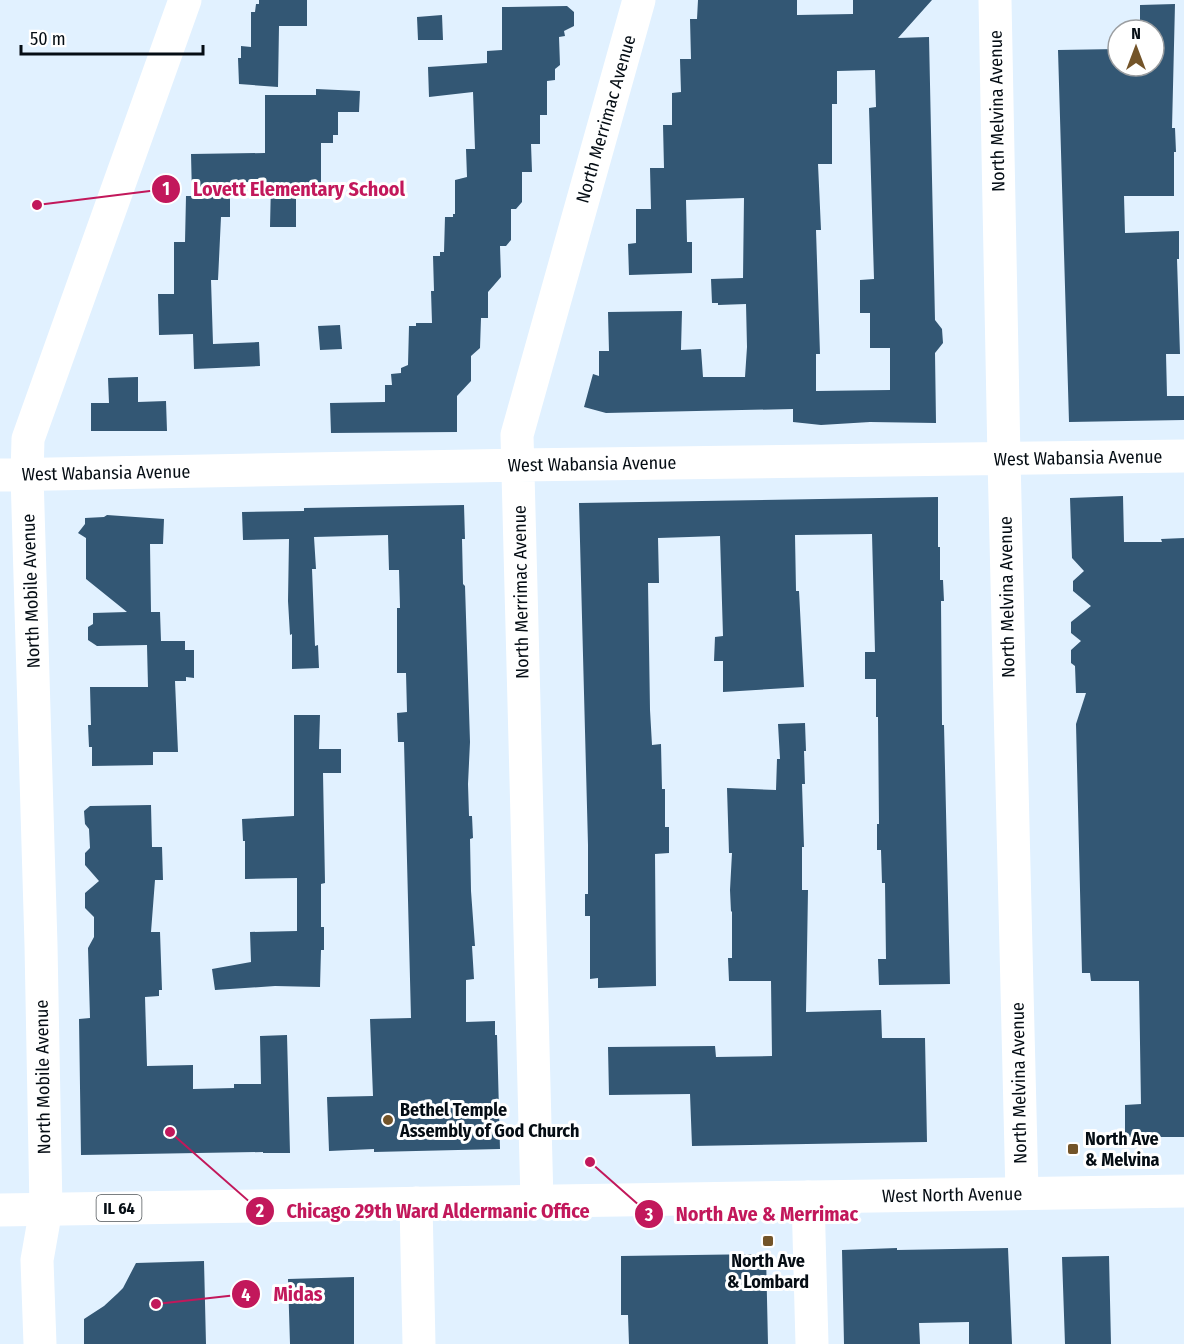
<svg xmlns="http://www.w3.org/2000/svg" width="1184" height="1344" font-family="'Fira Sans Condensed',sans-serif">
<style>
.building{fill:#335774;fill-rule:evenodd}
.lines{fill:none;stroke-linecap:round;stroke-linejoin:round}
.minor{stroke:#fff;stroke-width:33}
.major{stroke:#fff;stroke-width:33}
.poi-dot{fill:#735429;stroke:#fff;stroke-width:2}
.labels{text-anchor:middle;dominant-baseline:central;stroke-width:6;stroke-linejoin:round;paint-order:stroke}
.shield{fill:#fff;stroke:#50565a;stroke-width:1.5}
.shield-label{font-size:16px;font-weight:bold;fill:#050d14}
.street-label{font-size:18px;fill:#050d14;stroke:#fff}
.poi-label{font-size:18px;font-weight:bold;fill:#050d14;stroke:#fff;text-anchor:start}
.leader{fill:none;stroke:#c2185b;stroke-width:2}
.callout-dot{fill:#c2185b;stroke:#fff;stroke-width:2}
.mark-label{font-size:18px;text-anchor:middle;font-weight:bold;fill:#fff}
.callout-label{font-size:20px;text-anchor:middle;font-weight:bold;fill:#c2185b;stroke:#fff;stroke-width:6;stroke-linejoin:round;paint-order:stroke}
</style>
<rect width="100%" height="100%" fill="#e1f1ff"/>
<path class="building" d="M 259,0 L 307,0 L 307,26 L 279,26 L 278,87 L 239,84 L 238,58 L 241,58 L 241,46 L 251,47 L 251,12 L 255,12 L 256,4 L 259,4 Z
M 698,0 L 797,0 L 797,15 L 853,14 L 853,0 L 932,0 L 898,38 L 929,37 L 935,320 L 942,329 L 943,343 L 935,353 L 936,423 L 870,422 L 821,425 L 793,422 L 793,409 L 606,413 L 584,407 L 593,374 L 599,376 L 599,351 L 609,351 L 608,312 L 682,311 L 681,350 L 701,349 L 703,377 L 745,377 L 747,347 L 746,304 L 718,305 L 718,303 L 712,303 L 711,279 L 743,278 L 744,198 L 686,200 L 687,242 L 692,242 L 692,273 L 629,275 L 628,244 L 636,243 L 636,209 L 651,209 L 650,168 L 664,168 L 663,125 L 672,125 L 672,93 L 681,92 L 680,59 L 691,59 L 690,19 L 697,19 ZM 875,70 L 876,107 L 869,108 L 874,279 L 860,280 L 860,313 L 870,313 L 870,348 L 890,348 L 890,390 L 816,391 L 816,354 L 820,354 L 816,230 L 821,230 L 818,164 L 832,164 L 832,104 L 837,104 L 837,71 Z
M 1175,4 L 1172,128 L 1175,128 L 1176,152 L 1174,152 L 1174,196 L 1124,196 L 1125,233 L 1179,231 L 1179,259 L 1177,259 L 1180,354 L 1166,354 L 1167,396 L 1184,396 L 1184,420 L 1069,422 L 1058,50 L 1118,49 L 1118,66 L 1154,66 L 1154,30 L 1140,30 L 1140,5 Z
M 567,6 L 574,12 L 574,26 L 564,31 L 565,36 L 559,37 L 560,65 L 555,69 L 555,80 L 547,81 L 547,115 L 540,115 L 540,144 L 531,144 L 532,172 L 522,172 L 522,202 L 516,209 L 511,209 L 511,240 L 506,246 L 500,246 L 501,277 L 488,292 L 488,318 L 481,318 L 480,348 L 471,356 L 471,381 L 457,396 L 457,432 L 331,433 L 330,403 L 385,402 L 385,385 L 392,385 L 391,374 L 401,373 L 401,368 L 408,365 L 409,326 L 416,326 L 416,323 L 432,323 L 431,291 L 434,291 L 433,256 L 440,256 L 440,252 L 444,252 L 445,217 L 453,217 L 453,214 L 455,214 L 455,180 L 467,177 L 466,149 L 475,149 L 473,92 L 429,97 L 428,67 L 487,63 L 487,51 L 502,50 L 502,7 Z
M 442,15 L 443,40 L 418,40 L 417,17 Z
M 316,89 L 360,91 L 359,112 L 338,112 L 338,135 L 333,135 L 333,143 L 321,143 L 321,189 L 296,189 L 296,227 L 270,227 L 271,182 L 230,182 L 230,217 L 221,217 L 218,280 L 211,280 L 213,344 L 259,342 L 260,366 L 194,369 L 193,334 L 159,335 L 158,294 L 174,294 L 174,242 L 185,242 L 186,196 L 192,196 L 191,154 L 265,153 L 265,95 L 316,95 Z
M 340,325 L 342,349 L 320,350 L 318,326 Z
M 138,377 L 138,402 L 166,401 L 167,431 L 91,431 L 91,403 L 109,403 L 108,378 Z
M 1123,496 L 1124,542 L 1162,542 L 1161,539 L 1184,538 L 1184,1137 L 1125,1137 L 1125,1105 L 1141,1104 L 1139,981 L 1091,981 L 1090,973 L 1082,973 L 1076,724 L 1086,693 L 1076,693 L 1075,666 L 1071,663 L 1071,650 L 1081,641 L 1071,633 L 1071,622 L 1091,606 L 1073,591 L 1073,581 L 1084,571 L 1072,558 L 1070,498 Z
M 938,497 L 938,547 L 940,547 L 940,580 L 943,580 L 944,601 L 941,601 L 942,725 L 944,725 L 950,984 L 879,985 L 878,959 L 886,959 L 885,883 L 882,883 L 881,850 L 877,850 L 877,824 L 879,824 L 878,717 L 876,717 L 876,679 L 865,679 L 865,652 L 875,652 L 872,534 L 795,535 L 796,591 L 799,591 L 804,687 L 723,692 L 723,661 L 714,661 L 715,637 L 723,636 L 720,536 L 658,538 L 659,583 L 648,583 L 650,710 L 652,745 L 661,744 L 662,789 L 665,789 L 665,827 L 669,827 L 669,853 L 655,854 L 656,986 L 598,988 L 598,978 L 590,979 L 590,916 L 585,916 L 585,894 L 588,894 L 588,845 L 579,503 Z
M 464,505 L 465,539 L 462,539 L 463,584 L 465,586 L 470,742 L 468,784 L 469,816 L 472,816 L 473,838 L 470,839 L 471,891 L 475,946 L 472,946 L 474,979 L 466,980 L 466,1022 L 495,1021 L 495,1035 L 497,1035 L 500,1149 L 374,1152 L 374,1149 L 329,1151 L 327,1097 L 373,1096 L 370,1019 L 411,1018 L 404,742 L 398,742 L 397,713 L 407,712 L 406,673 L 397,673 L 397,608 L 400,608 L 399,570 L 389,570 L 388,535 L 314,537 L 316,569 L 312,569 L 315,646 L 318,645 L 319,668 L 292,669 L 292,634 L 290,635 L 288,601 L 289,539 L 243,540 L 242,512 L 304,511 L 304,508 Z
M 107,515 L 164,519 L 163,544 L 150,544 L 151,612 L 160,612 L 161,641 L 185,641 L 185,650 L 194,650 L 194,678 L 186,677 L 186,681 L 175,681 L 178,752 L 153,752 L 153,765 L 92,766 L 92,747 L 89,747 L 88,725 L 91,725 L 90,687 L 148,687 L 147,645 L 97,646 L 88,640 L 88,627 L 93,624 L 93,613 L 127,612 L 86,579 L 86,538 L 78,533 L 85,524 L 85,518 L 104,517 Z
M 294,715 L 320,715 L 319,749 L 341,749 L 341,773 L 323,773 L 325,883 L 321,884 L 321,927 L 324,927 L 324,950 L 321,950 L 320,987 L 275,986 L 215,990 L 212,969 L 251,962 L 250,932 L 297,931 L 297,878 L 245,879 L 245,841 L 243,841 L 242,819 L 294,816 Z
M 805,723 L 806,751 L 804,751 L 805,784 L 802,784 L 804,847 L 802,847 L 802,890 L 808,890 L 806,1012 L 881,1010 L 882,1038 L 925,1038 L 927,1142 L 692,1146 L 690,1094 L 609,1095 L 608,1047 L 715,1046 L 716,1057 L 772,1056 L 771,981 L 729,981 L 728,958 L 732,958 L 732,911 L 731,912 L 730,890 L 732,853 L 729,853 L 727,788 L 776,790 L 777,759 L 780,759 L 778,724 Z
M 151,805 L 152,847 L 162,847 L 163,880 L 155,880 L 151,932 L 160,932 L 162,990 L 159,990 L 159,996 L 145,997 L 147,1066 L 193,1065 L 193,1089 L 234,1088 L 234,1084 L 261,1084 L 260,1036 L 287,1035 L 290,1153 L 263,1153 L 263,1152 L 81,1155 L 79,1019 L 90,1018 L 88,948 L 94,937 L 94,917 L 85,908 L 85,893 L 99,881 L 85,865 L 85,853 L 90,848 L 89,829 L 85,824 L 84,811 L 90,806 Z
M 897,1248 L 897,1250 L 1008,1248 L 1012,1344 L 969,1344 L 969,1322 L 919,1323 L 920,1344 L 844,1344 L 842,1250 Z
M 766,1254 L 768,1344 L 629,1344 L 628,1315 L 621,1315 L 621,1256 Z
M 1109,1256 L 1111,1344 L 1065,1344 L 1062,1257 Z
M 204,1261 L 206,1344 L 84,1344 L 84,1319 L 104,1306 L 117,1294 L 123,1288 L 136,1263 Z
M 354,1277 L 354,1344 L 290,1344 L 288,1279 Z"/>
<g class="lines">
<path class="minor" d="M 995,0 L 1004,459 L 1022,1193
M 0,475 L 518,465 L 1184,456
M 808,1197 L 812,1344
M 537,1201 L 517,435 L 639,0
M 416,1203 L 419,1344
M 40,1344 L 37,1260 L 46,1209 L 41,945 L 27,475 L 28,439 L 185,0"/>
<path class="major" d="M 0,1210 L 1184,1191"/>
</g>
<g class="poi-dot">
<circle cx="388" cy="1120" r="6"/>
<rect x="1067" y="1143" width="12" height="12" rx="3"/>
<rect x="762" y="1235" width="12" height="12" rx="3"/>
</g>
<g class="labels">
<rect class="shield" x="96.5" y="1195" width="45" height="26" rx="4.5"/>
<g class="shield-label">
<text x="119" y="1208">IL 64</text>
</g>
<g class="street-label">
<text transform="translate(997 111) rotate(-91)">North Melvina Avenue</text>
<text transform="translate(606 119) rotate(-74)">North Merrimac Avenue</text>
<text transform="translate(1078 458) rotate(-1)">West Wabansia Avenue</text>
<text transform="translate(592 464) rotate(-1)">West Wabansia Avenue</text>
<text transform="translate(106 473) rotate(-1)">West Wabansia Avenue</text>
<text transform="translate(31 591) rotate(-92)">North Mobile Avenue</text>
<text transform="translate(521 592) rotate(-91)">North Merrimac Avenue</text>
<text transform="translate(1007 597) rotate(-91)">North Melvina Avenue</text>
<text transform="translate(43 1077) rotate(-91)">North Mobile Avenue</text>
<text transform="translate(1019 1083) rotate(-91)">North Melvina Avenue</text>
<text transform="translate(952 1195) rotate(-1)">West North Avenue</text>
</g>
<g class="poi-label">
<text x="400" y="1110">Bethel Temple<tspan x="400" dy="21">Assembly of God Church</tspan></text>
<text x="1085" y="1139">North Ave<tspan x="1085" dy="21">&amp; Melvina</tspan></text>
<text x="768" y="1261" text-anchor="middle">North Ave<tspan x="768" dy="21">&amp; Lombard</tspan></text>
</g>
</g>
<path class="leader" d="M37 205L166 189M170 1132L260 1211M590 1162L649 1214M156 1304L246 1294"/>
<g class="callout-dot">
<circle cx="37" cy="205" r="6"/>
<circle cx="170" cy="1132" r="6"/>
<circle cx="590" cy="1162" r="6"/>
<circle cx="156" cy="1304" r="6"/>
<circle cx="166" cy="189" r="15"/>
<circle cx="260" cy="1211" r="15"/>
<circle cx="649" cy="1214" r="15"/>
<circle cx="246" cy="1294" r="15"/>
</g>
<g class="mark-label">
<text x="166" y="195">1</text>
<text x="260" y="1217">2</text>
<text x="649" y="1221">3</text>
<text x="246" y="1301">4</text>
</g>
<g class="callout-label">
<text x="299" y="196">Lovett Elementary School</text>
<text x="438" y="1218">Chicago 29th Ward Aldermanic Office</text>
<text x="767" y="1221">North Ave &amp; Merrimac</text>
<text x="298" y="1301">Midas</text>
</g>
<g transform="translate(1136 48)"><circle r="28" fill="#ffffff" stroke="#9b9ea1" stroke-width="1.5"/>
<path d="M0-4.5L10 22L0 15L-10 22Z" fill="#735429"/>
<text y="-9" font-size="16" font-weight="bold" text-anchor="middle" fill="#050d14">N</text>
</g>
<path d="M21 45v9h182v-9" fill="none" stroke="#050d14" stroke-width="3"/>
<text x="30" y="45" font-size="18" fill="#050d14" stroke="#ffffff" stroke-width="4.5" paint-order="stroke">50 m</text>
</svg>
